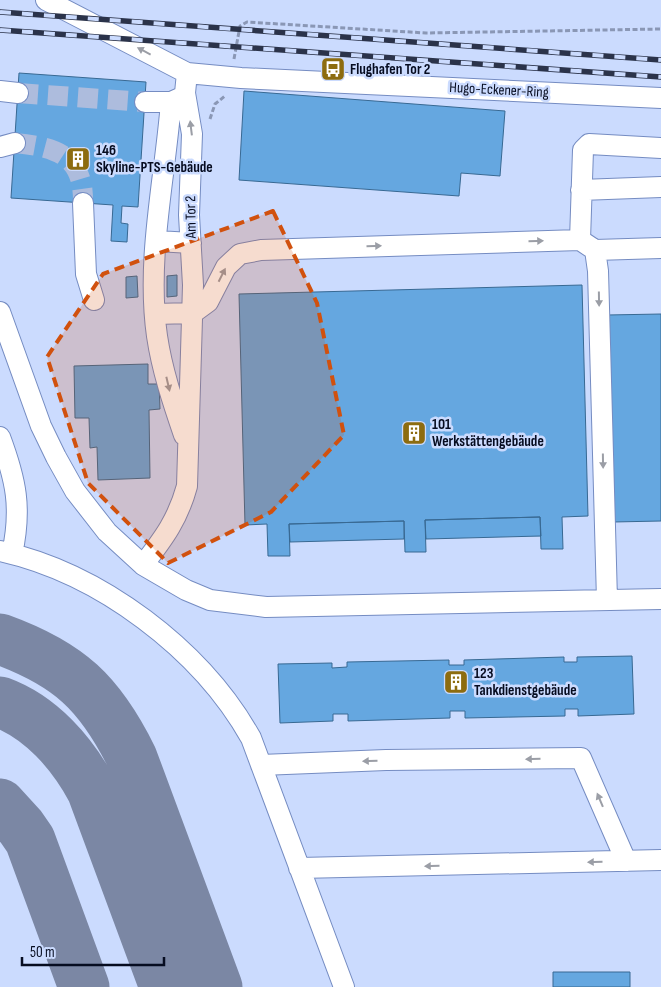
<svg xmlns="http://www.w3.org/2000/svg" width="661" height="987" font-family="'Sofia Sans Condensed',sans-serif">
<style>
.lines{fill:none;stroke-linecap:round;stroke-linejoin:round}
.taxiway{stroke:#7b87a4;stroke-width:51}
.building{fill:#65a7e0;stroke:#386993}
.minor-tunnel{stroke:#adbcdd;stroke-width:20;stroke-dasharray:20 10;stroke-linecap:butt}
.minor-casing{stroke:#758cc2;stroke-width:22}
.path{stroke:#8a97b5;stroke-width:3;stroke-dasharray:5 2.5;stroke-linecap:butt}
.minor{stroke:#fff;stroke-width:20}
.rail-casing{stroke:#2b334a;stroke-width:5.5}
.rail{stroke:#cbdbfe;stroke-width:4;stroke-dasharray:11;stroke-linecap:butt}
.oneway{fill:#9b9ea6}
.marked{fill:#d1510e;fill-opacity:0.2;stroke:#d1510e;stroke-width:4;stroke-dasharray:10 6;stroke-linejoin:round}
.labels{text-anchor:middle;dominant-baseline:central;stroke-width:5;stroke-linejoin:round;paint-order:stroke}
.poi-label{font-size:15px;font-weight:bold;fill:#060c20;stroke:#cbdbfe;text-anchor:start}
.street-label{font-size:15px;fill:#060c20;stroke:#cbdbfe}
</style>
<rect width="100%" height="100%" fill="#cbdbfe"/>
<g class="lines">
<path class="taxiway" d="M 0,639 C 69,664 100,693 132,758 L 217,987
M 0,702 C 41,717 72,753 92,790 L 165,987
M 0,804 L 21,827 L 30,840 L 84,987"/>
</g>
<path class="building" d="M 19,73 L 146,82 L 138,207 L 122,206 L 121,223 L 128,224 L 127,242 L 111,241 L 113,205 L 11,198 Z
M 244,91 L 505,111 L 500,176 L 461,173 L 459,196 L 239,180 Z
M 177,275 L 177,296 L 167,297 L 167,276 Z
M 137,276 L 138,297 L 126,298 L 126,277 Z
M 582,285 L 588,516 L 562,517 L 563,549 L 541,549 L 540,517 L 425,520 L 426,552 L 405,552 L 404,521 L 289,524 L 290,556 L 268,556 L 267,524 L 245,525 L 239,294 Z
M 661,314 L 661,521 L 613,522 L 607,315 Z
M 148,364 L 148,384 L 159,384 L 160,409 L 149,410 L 150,478 L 98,480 L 97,447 L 90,448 L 89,418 L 75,418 L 74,366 Z
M 540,517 L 541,536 L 426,539 L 425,520 Z
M 404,521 L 404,539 L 290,542 L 289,524 Z
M 632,656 L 634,714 L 578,716 L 578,709 L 565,709 L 565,716 L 465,718 L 465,711 L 450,711 L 450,718 L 348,721 L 348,714 L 333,714 L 333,721 L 280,723 L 278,664 L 332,663 L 332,668 L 347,667 L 347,662 L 449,660 L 449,665 L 464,665 L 464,660 L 564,657 L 564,662 L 577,662 L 577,657 Z
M 553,972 L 630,972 L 630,987 L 553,987 Z"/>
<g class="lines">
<path class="minor-tunnel" d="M 18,93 L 145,102
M 15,143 C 57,147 84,156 83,203"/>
<defs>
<path id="minor" d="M 46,0 L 187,73 L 241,78 L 661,98
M 0,91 L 18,93
M 145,102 L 171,102 L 182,97
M 171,102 C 165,179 146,259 157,336 C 162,370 173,403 184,435
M 0,147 L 15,143
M 581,190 L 661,187
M 83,203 L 86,274 L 94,300
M 580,240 L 583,150 L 589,144 L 661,148
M 157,241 L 191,243
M 595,250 L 598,271 L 607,600
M 0,312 L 41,426 L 56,457 L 75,491 L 107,532 L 143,565 L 186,590 L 210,600 L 266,607 L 661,599
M 155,314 L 193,313 L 208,302 L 226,267 L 240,254 L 261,250 L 580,240 L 595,250 L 661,248
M 0,437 C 16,480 22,508 12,554
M 0,551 C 100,573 201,649 251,738 L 344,987
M 143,565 C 164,538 178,519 187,486 L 193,285 L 189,215 L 192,134 L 185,93 L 187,73
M 261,765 L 386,760 L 581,758 L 626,861
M 299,868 L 661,860"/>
</defs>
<use href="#minor" class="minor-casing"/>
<path class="path" d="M 234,59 L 240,26 L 247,22 L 426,33 L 661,29
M 210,119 L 215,104 L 225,96"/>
<use href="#minor" class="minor"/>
<defs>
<path id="rail" d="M 0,12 L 661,60
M 0,30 L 661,77"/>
</defs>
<use href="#rail" class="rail-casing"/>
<use href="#rail" class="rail"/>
</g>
<defs><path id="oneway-solid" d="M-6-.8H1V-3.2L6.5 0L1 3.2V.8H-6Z" transform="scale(1.25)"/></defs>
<g class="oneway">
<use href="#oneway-solid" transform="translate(144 51) rotate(-152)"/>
<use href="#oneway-solid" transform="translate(191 128) rotate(-97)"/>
<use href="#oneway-solid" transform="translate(536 241) rotate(-2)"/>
<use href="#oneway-solid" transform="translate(374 246) rotate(-2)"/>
<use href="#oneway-solid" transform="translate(222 275) rotate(-63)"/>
<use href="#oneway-solid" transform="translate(599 299) rotate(89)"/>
<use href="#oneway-solid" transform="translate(168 384) rotate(77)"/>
<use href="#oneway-solid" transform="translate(603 461) rotate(89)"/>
<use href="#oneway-solid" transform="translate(533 759) rotate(179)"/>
<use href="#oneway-solid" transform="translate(370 761) rotate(178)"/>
<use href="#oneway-solid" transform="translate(600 800) rotate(-113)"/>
<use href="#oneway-solid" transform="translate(595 862) rotate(179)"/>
<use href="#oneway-solid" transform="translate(432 866) rotate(179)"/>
</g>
<path class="marked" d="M 273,211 L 317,303 L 344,435 L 271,512 L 168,563 L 88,483 L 47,357 L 103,274 Z"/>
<defs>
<symbol id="bus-square" viewBox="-11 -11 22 22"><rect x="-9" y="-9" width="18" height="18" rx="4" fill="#8d6c0f" stroke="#cbdbfe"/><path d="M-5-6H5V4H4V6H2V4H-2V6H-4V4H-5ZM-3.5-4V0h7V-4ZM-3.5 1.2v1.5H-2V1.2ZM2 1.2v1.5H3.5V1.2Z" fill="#fff"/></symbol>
<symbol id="building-square" viewBox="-11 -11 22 22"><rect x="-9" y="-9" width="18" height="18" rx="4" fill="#8d6c0f" stroke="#cbdbfe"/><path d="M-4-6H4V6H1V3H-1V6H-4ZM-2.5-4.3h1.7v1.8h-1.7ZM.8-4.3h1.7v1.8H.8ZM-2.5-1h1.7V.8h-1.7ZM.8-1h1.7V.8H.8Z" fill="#fff"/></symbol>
</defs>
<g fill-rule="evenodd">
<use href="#bus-square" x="319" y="55" width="28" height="28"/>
<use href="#building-square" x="64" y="145" width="28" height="28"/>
<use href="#building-square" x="400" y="419" width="28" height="28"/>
<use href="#building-square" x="442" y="668" width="28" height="28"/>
</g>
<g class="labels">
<g class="poi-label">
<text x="350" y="69">Flughafen Tor 2</text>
<text x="96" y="150">146<tspan x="96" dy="17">Skyline-PTS-Gebäude</tspan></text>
<text x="432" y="424">101<tspan x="432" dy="17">Werkstättengebäude</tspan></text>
<text x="474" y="673">123<tspan x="474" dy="17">Tankdienstgebäude</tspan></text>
</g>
<g class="street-label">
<text transform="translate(499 90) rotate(3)">Hugo-Eckener-Ring</text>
<text transform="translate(191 217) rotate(-91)">Am Tor 2</text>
</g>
</g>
<path d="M22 957v8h142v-8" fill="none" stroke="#060c20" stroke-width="2.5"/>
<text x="30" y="957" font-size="15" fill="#060c20" stroke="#cbdbfe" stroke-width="4" paint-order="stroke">50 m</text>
</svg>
